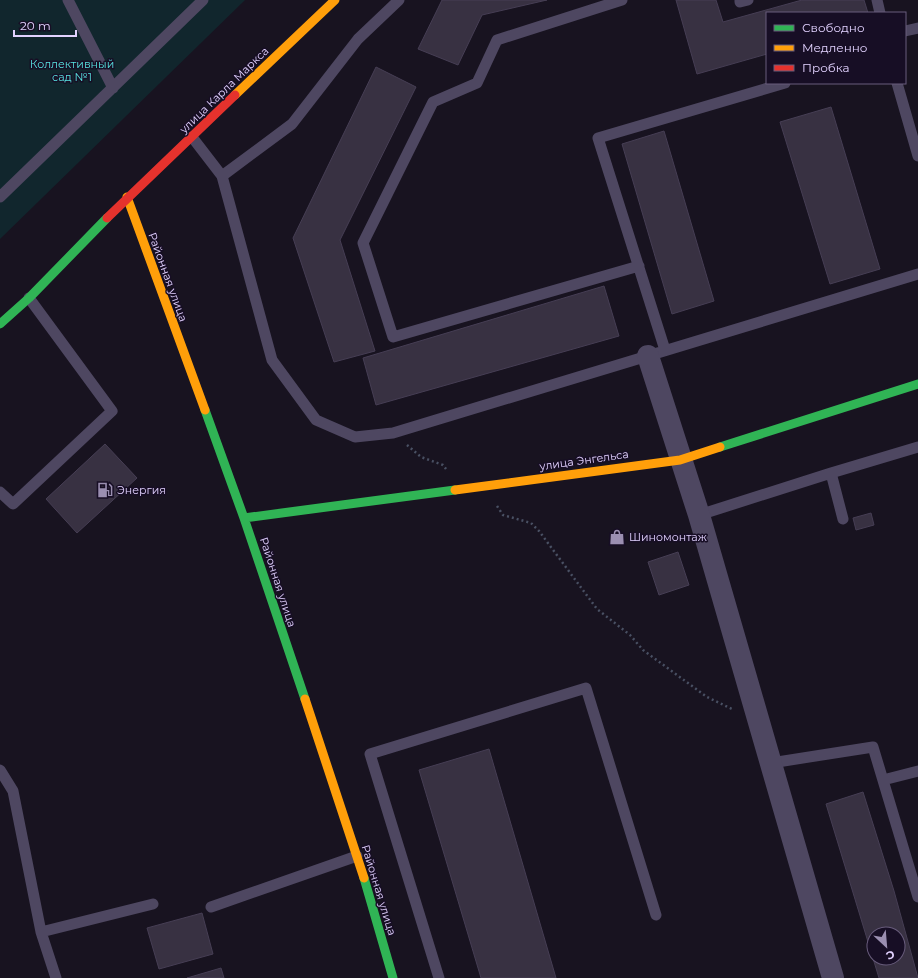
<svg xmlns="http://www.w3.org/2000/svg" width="918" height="978" font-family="Montserrat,sans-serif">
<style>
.green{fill:#11262d}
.building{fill:#383142;stroke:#463e54;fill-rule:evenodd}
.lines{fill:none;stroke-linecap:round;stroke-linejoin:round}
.path{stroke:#495063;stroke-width:2.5;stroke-dasharray:2 3;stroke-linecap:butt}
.lane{stroke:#4e4761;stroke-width:11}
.street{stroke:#4e4761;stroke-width:22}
.fast{stroke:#30b455;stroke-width:9}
.slow{stroke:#ff9f0a;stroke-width:9}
.jam{stroke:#e5322d;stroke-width:9}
.labels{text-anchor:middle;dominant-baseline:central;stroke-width:3;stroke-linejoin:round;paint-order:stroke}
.park-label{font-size:11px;fill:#58e5e3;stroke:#170e25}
.street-label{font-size:11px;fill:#e2d2ff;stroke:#170e25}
.poi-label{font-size:11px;fill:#e2d2ff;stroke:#170e25;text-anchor:start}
</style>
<rect width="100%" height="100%" fill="#181320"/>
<path class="green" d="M 0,0 L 245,0 L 0,239 Z"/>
<path class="building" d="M 442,0 L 547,0 L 482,15 L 458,65 L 418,49 Z
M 676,0 L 716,0 L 723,22 L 802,0 L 864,0 L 868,13 L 767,13 L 767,54 L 697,74 Z
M 376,67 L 416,87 L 340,240 L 375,351 L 334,362 L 293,238 Z
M 831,107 L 880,269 L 830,284 L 780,122 Z
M 664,131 L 714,301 L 672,314 L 622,144 Z
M 604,286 L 619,336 L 376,405 L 363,358 Z
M 105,444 L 137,478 L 77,533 L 46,499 Z
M 871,513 L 874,525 L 856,530 L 853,518 Z
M 678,552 L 689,585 L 659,595 L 648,562 Z
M 489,749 L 556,978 L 481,978 L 419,770 Z
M 863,792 L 894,891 L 918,978 L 879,978 L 826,804 ZM 874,934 L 898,934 L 898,958 L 874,958 Z
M 202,913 L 213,954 L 159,969 L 147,928 Z
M 221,968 L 224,978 L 187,978 Z"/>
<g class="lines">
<path class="path" d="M 407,445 L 421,457 L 443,465 L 446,469
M 497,506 L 503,515 L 531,523 L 539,531 L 597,609 L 630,635 L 643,650 L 707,697 L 732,709"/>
<path class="lane" d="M 68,0 L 113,88
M 622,0 L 497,40 L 477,83 L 433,102 L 363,243 L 393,337 L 639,266
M 740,0 L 740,2 L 748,0
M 877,0 L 880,13
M 905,31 L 918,28
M 897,83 L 918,156
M 192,137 L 222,176 L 272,360 L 316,420 L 355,437 L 393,433 L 918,274
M 222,176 L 292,124 L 358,39 L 399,0
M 0,197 L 203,0
M 665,350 L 598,138 L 785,83
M 831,473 L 918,447
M 0,492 L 13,504 L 112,411 L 29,298
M 699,515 L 831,473 L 843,519
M 771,763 L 873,747 L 918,897
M 0,770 L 13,791 L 41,932 L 56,978
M 883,780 L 918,771
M 211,907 L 357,856
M 41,932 L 153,904
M 439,978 L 370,754 L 586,688 L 656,915"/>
<path class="street" d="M 648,356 L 699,515 L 833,978"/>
<path class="fast" d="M 0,324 L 29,298 L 107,218
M 205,410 L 244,518 L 305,699
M 720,447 L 918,384
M 244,518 L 455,490
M 364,878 L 393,978"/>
<path class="slow" d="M 235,95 L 335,0
M 127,197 L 205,410
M 455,490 L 680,460 L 720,447
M 305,699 L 364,878"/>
<path class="jam" d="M 107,218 L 235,95"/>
</g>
<defs>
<symbol id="fuel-bare" viewBox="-9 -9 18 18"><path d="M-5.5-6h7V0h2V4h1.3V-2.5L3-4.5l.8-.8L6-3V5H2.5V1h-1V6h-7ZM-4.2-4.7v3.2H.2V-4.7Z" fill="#9b8fb1" stroke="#170e25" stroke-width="2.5" paint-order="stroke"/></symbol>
<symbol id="shop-bare" viewBox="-9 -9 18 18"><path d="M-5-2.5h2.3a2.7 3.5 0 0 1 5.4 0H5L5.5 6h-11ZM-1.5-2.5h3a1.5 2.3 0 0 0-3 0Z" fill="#9b8fb1" stroke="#170e25" stroke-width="2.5" paint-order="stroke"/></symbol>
</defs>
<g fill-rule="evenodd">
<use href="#fuel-bare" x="94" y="479" width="22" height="22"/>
<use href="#shop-bare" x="606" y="526" width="22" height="22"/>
</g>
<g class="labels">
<g class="park-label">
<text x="72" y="64">Коллективный<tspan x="72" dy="13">сад №1</tspan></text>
</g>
<g class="street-label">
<text transform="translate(224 90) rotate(-44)">улица Карла Маркса</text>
<text transform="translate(168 277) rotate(70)">Районная улица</text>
<text transform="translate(584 460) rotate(-8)">улица Энгельса</text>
<text transform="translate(278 582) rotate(72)">Районная улица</text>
<text transform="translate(379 890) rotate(73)">Районная улица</text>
</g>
<g class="poi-label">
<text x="117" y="490">Энергия</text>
<text x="629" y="537">Шиномонтаж</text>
</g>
</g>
<rect x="766" y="12" width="140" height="72" fill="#170e25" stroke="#685c7c"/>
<rect x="774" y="25" width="20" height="6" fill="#30b455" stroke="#685c7c"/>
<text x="802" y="32" font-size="12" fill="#e2d2ff">Свободно</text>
<rect x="774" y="45" width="20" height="6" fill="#ff9f0a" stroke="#685c7c"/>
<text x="802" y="52" font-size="12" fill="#e2d2ff">Медленно</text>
<rect x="774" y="65" width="20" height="6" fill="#e5322d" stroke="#685c7c"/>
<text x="802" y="72" font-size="12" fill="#e2d2ff">Пробка</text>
<g transform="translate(886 946) rotate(154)"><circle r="19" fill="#170e25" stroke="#685c7c"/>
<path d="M0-3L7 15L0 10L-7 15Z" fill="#9b8fb1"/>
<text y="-6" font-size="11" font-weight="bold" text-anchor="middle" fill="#e2d2ff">С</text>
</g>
<path d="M14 30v6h62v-6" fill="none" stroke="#e2d2ff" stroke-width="2"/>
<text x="20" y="30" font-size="12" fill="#e2d2ff" stroke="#170e25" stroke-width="3" paint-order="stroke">20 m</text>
</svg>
